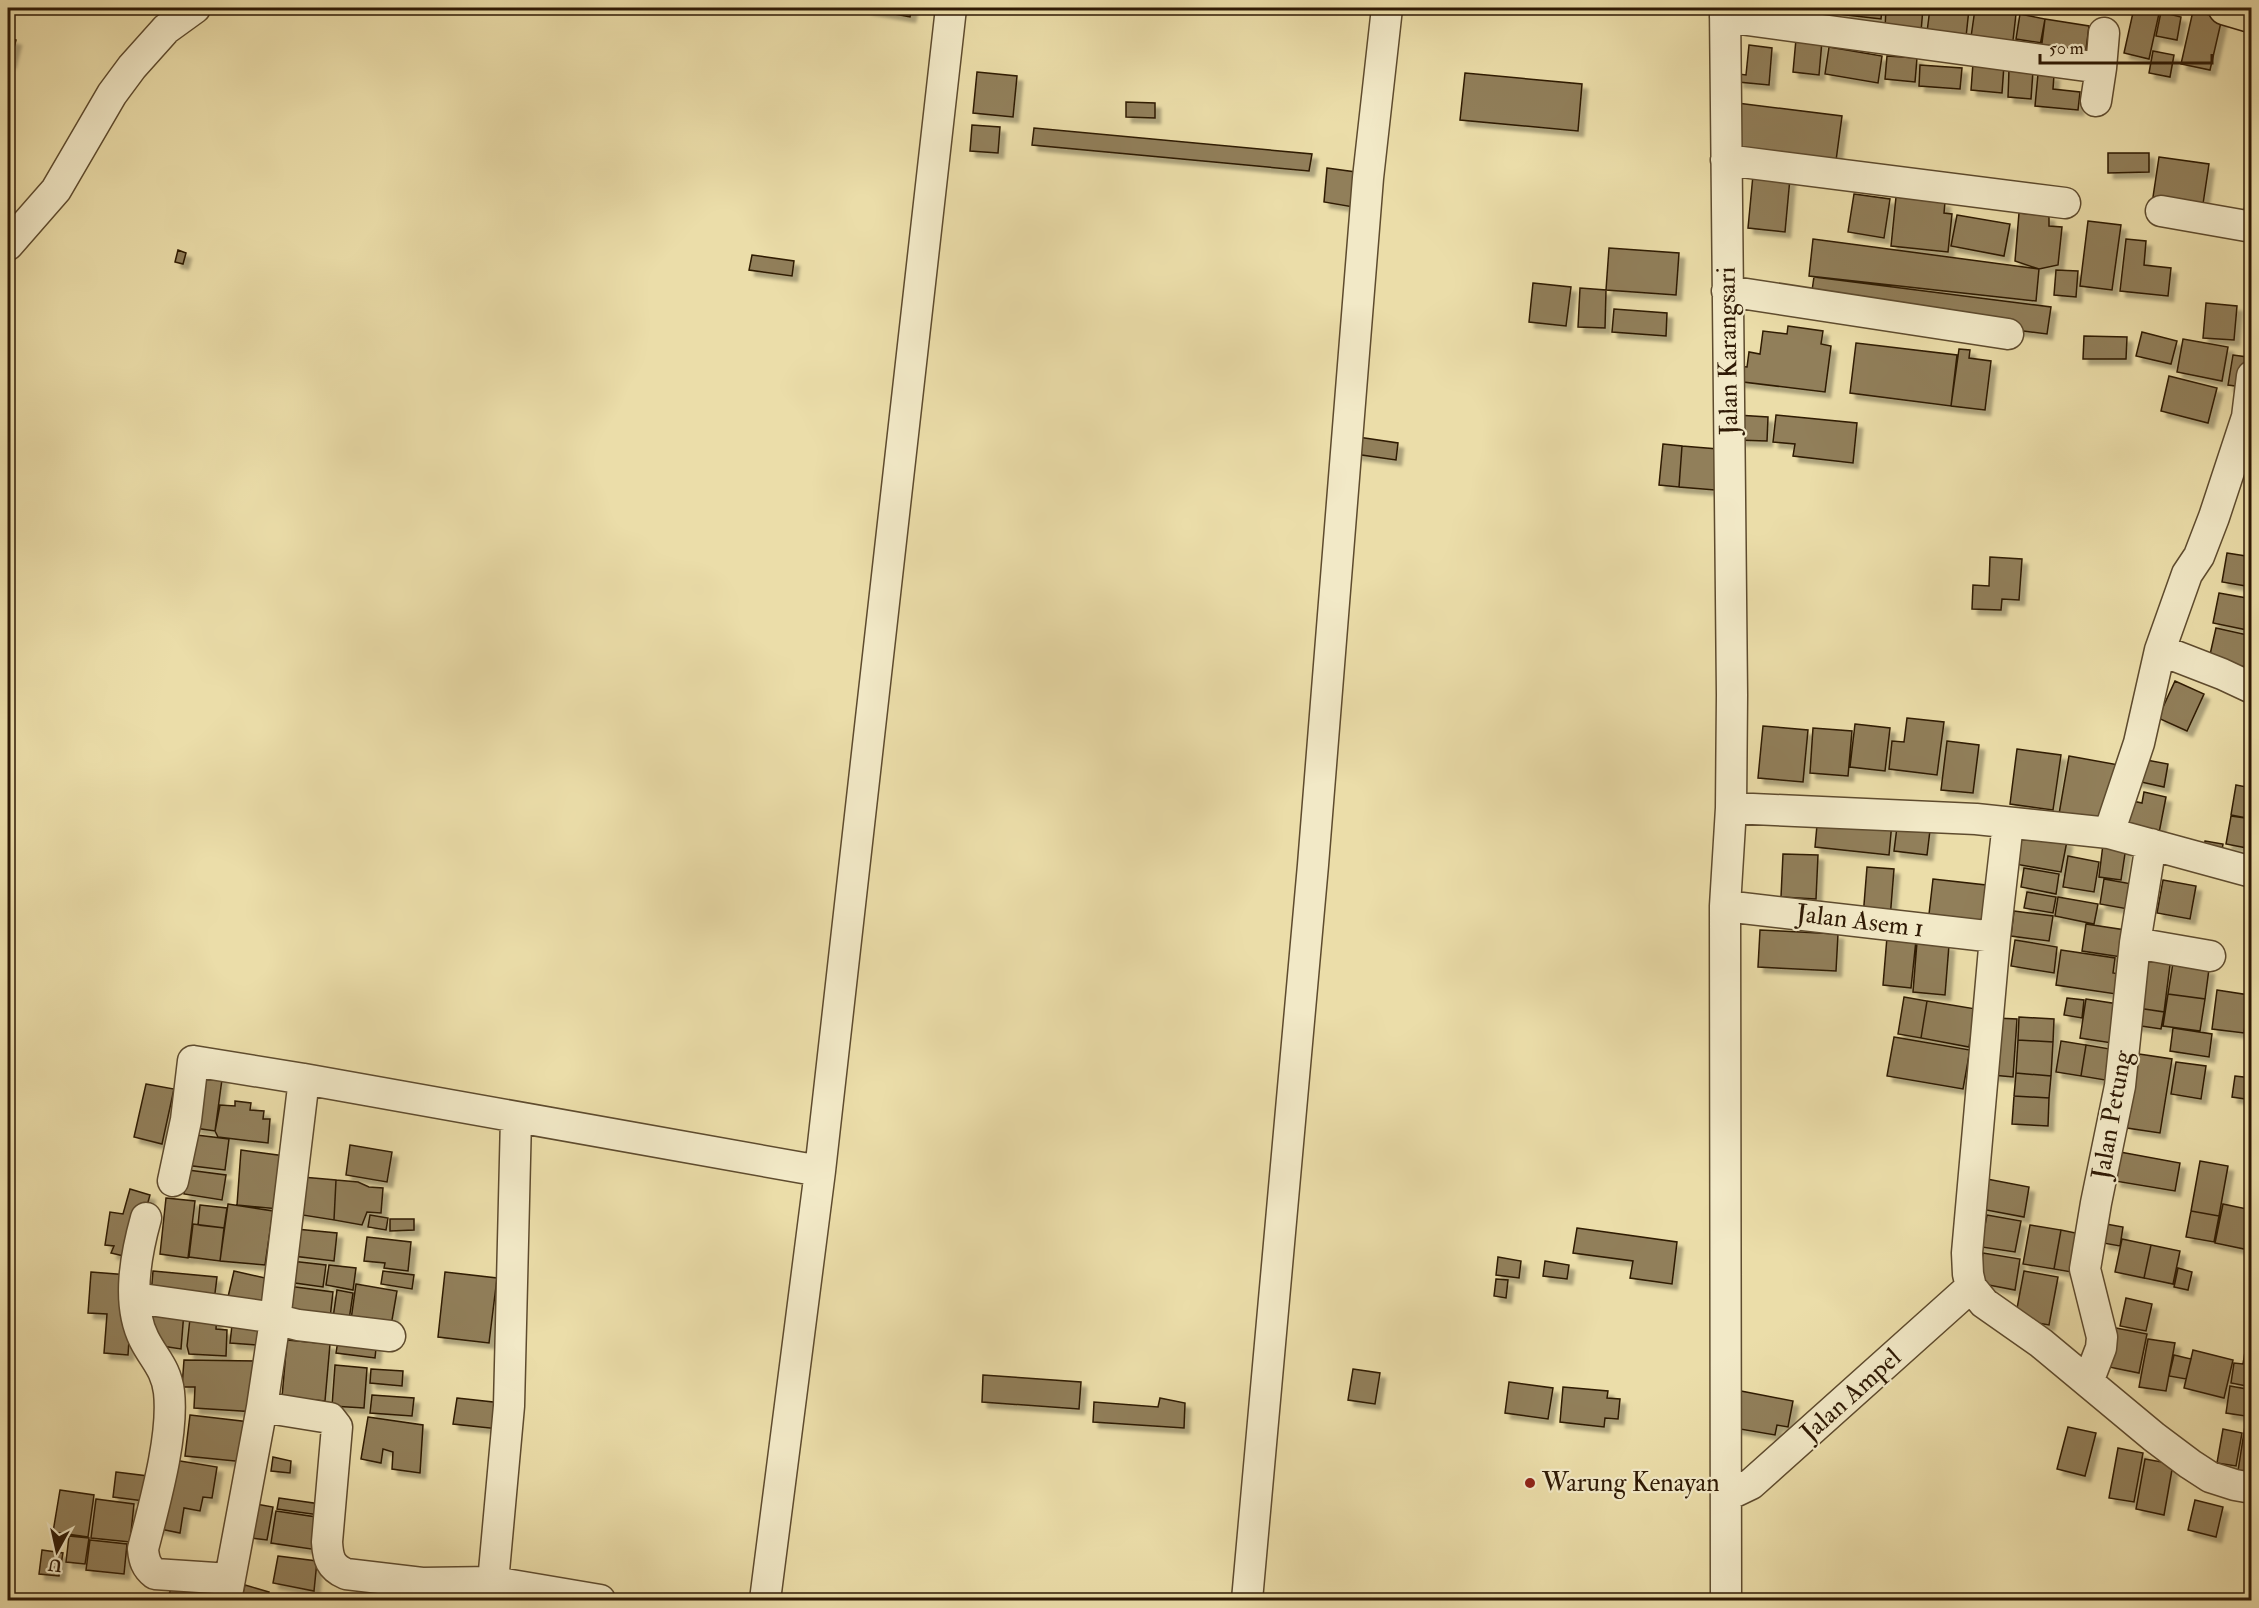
<svg xmlns="http://www.w3.org/2000/svg" width="2259" height="1608" font-family="'IM FELL Double Pica',serif">
<style>
.building{fill:#917f5a;stroke:#2f1a05;stroke-width:1.5;filter:url(#shadow)}
.lines{fill:none;stroke-linecap:round;stroke-linejoin:round}
.minor-casing{stroke:#5e4b2e;stroke-width:33}
.major-casing{stroke:#2f1a05;stroke-width:36}
.minor{stroke:#f2e9c7;stroke-width:30}
.major{stroke:#ebdda9;stroke-width:33}
.poi-dot{fill:#8f2418;stroke:#f2e9c7;stroke-width:2}
.labels{text-anchor:middle;dominant-baseline:central;stroke-width:4.5;stroke-linejoin:round;paint-order:stroke}
.street-label{font-size:26px;fill:#2f1a05;stroke:#f2e9c7}
.poi-label{font-size:26px;fill:#2f1a05;stroke:#f2e9c7;text-anchor:start}
</style>
<defs>
<filter id="shadow"><feDropShadow dx="5.5" dy="5.5" stdDeviation="1.5" flood-color="#0004"/></filter>
</defs>
<rect width="100%" height="100%" fill="#ebdda9"/>
<filter id="stains"><feTurbulence type="fractalNoise" baseFrequency=".00333" numOctaves="4"/><feColorMatrix values="0 0 0 0 .2 0 0 0 0 .09 0 0 0 0 .02 0 0 0 .5 -.17"/></filter>
<radialGradient id="worn" r=".72"><stop offset=".6" stop-color="#630" stop-opacity="0"/><stop offset="1" stop-color="#630" stop-opacity=".3"/></radialGradient>
<path class="building" d="M 868,8 L 912,8 L 910,17 L 867,9 Z
M 1802,8 L 1830,8 L 1829,14 L 1802,11 Z
M 1839,8 L 1882,8 L 1881,19 L 1838,14 Z
M 1886,8 L 1923,8 L 1921,32 L 1885,29 Z
M 1930,8 L 1969,9 L 1966,37 L 1927,32 Z
M 2134,8 L 2160,9 L 2149,59 L 2124,53 Z
M 1975,9 L 2016,14 L 2012,49 L 1970,44 Z
M 2193,11 L 2222,18 L 2210,70 L 2181,64 Z
M 2161,12 L 2181,17 L 2177,40 L 2156,36 Z
M 2020,14 L 2045,19 L 2042,43 L 2016,39 Z
M 2045,19 L 2089,26 L 2085,57 L 2039,51 Z
M 8,38 L 16,40 L 10,63 L 8,62 Z
M 1796,39 L 1822,41 L 1819,75 L 1793,72 Z
M 1749,45 L 1772,48 L 1769,85 L 1738,82 L 1739,74 L 1746,75 Z
M 1829,47 L 1882,56 L 1878,83 L 1825,74 Z
M 2153,51 L 2174,55 L 2170,77 L 2149,73 Z
M 1887,56 L 1917,58 L 1915,82 L 1885,79 Z
M 1973,63 L 2004,65 L 2002,93 L 1971,90 Z
M 1920,65 L 1962,68 L 1960,89 L 1919,86 Z
M 2009,69 L 2033,71 L 2031,99 L 2008,97 Z
M 977,72 L 1017,76 L 1013,117 L 973,113 Z
M 1465,73 L 1582,84 L 1578,131 L 1460,120 Z
M 2038,74 L 2054,75 L 2053,89 L 2080,92 L 2078,110 L 2035,106 Z
M 1126,102 L 1155,103 L 1155,118 L 1126,117 Z
M 1737,103 L 1842,116 L 1835,168 L 1731,155 Z
M 972,125 L 1000,127 L 998,153 L 970,151 Z
M 1034,128 L 1312,154 L 1309,171 L 1032,145 Z
M 2108,153 L 2149,153 L 2149,172 L 2108,173 Z
M 2159,157 L 2209,164 L 2203,204 L 2153,197 Z
M 1327,168 L 1363,173 L 1359,208 L 1324,202 Z
M 1753,175 L 1790,178 L 1785,232 L 1748,228 Z
M 2252,177 L 2252,212 L 2244,210 Z
M 1854,194 L 1890,199 L 1884,238 L 1848,232 Z
M 1896,197 L 1945,202 L 1944,213 L 1952,214 L 1948,252 L 1891,246 Z
M 2019,213 L 2049,216 L 2049,226 L 2062,227 L 2058,265 L 2039,269 L 2015,261 Z
M 1957,215 L 2010,224 L 2004,256 L 1951,246 Z
M 2088,221 L 2121,225 L 2112,290 L 2080,286 Z
M 1813,239 L 2039,269 L 2036,301 L 1809,276 Z
M 2126,239 L 2146,241 L 2144,265 L 2171,268 L 2168,296 L 2120,291 Z
M 1609,248 L 1679,253 L 1676,295 L 1606,290 Z
M 178,250 L 186,253 L 183,264 L 175,262 Z
M 752,255 L 794,261 L 792,276 L 749,270 Z
M 2056,270 L 2078,271 L 2076,297 L 2054,295 Z
M 1814,277 L 2051,307 L 2047,334 L 1810,304 Z
M 1533,283 L 1571,287 L 1566,326 L 1529,322 Z
M 1580,288 L 1606,290 L 1605,328 L 1578,327 Z
M 2206,303 L 2237,306 L 2234,340 L 2203,338 Z
M 1614,309 L 1667,313 L 1666,336 L 1612,332 Z
M 1788,326 L 1823,331 L 1821,344 L 1831,346 L 1825,392 L 1735,381 L 1737,366 L 1747,367 L 1749,352 L 1760,354 L 1763,331 L 1787,334 Z
M 2142,332 L 2177,341 L 2171,364 L 2136,356 Z
M 2084,336 L 2127,337 L 2126,359 L 2083,359 Z
M 2183,339 L 2228,347 L 2222,381 L 2177,372 Z
M 1856,343 L 1957,355 L 1951,406 L 1850,393 Z
M 1959,349 L 1970,350 L 1969,358 L 1991,361 L 1985,410 L 1951,406 Z
M 2233,355 L 2247,357 L 2242,387 L 2228,385 Z
M 2169,376 L 2217,388 L 2208,423 L 2161,411 Z
M 1737,415 L 1768,417 L 1767,441 L 1736,440 Z
M 1776,415 L 1857,423 L 1853,463 L 1793,456 L 1795,444 L 1773,442 Z
M 1358,437 L 1398,443 L 1396,460 L 1355,454 Z
M 1663,444 L 1682,446 L 1679,487 L 1659,485 Z
M 1682,446 L 1718,449 L 1715,490 L 1679,487 Z
M 2227,553 L 2252,557 L 2252,587 L 2222,582 Z
M 1990,557 L 2022,559 L 2019,600 L 2002,599 L 2001,610 L 1972,609 L 1973,585 L 1989,586 Z
M 2219,593 L 2252,599 L 2252,631 L 2213,623 Z
M 2216,628 L 2252,636 L 2249,668 L 2209,659 Z
M 2175,681 L 2204,694 L 2187,731 L 2158,718 Z
M 1907,718 L 1944,722 L 1937,775 L 1889,769 L 1892,741 L 1904,742 Z
M 1855,724 L 1890,728 L 1885,771 L 1850,767 Z
M 1763,726 L 1808,730 L 1803,782 L 1758,778 Z
M 1813,728 L 1852,731 L 1848,776 L 1810,773 Z
M 1947,741 L 1979,745 L 1973,793 L 1941,790 Z
M 2017,749 L 2061,755 L 2053,810 L 2010,804 Z
M 2069,756 L 2119,765 L 2109,822 L 2059,814 Z
M 2136,758 L 2168,764 L 2164,787 L 2132,780 Z
M 2236,785 L 2252,788 L 2252,819 L 2231,815 Z
M 2144,792 L 2166,797 L 2159,833 L 2123,826 L 2128,800 L 2142,803 Z
M 1818,814 L 1892,822 L 1889,855 L 1815,847 Z
M 2231,816 L 2252,819 L 2247,848 L 2226,844 Z
M 1898,819 L 1931,822 L 1927,855 L 1894,851 Z
M 2021,833 L 2067,841 L 2061,872 L 2015,864 Z
M 2205,841 L 2223,844 L 2221,856 L 2203,853 Z
M 2103,844 L 2126,847 L 2121,880 L 2099,877 Z
M 1783,854 L 1818,855 L 1816,899 L 1781,897 Z
M 2068,856 L 2099,862 L 2094,892 L 2063,887 Z
M 1867,867 L 1894,869 L 1890,919 L 1863,917 Z
M 2024,868 L 2059,874 L 2056,894 L 2021,887 Z
M 1933,879 L 1986,885 L 1981,929 L 1928,923 Z
M 2104,879 L 2143,886 L 2139,911 L 2100,904 Z
M 2163,880 L 2196,886 L 2190,919 L 2157,913 Z
M 2027,892 L 2056,897 L 2053,913 L 2024,908 Z
M 2058,897 L 2098,904 L 2094,924 L 2055,916 Z
M 2014,911 L 2053,916 L 2049,941 L 2011,936 Z
M 2086,924 L 2132,931 L 2128,958 L 2082,951 Z
M 1760,930 L 1838,934 L 1836,971 L 1758,967 Z
M 1887,937 L 1916,940 L 1911,988 L 1883,985 Z
M 2015,940 L 2057,947 L 2054,973 L 2011,966 Z
M 1917,942 L 1949,945 L 1945,995 L 1913,992 Z
M 2061,950 L 2115,958 L 2113,973 L 2119,974 L 2116,994 L 2056,985 Z
M 2139,952 L 2171,957 L 2164,1012 L 2131,1007 Z
M 2173,963 L 2209,969 L 2205,999 L 2168,994 Z
M 2217,990 L 2249,995 L 2244,1033 L 2212,1029 Z
M 2168,994 L 2205,999 L 2200,1031 L 2163,1026 Z
M 1904,997 L 1927,1001 L 1921,1038 L 1898,1034 Z
M 2067,998 L 2084,1000 L 2082,1018 L 2064,1015 Z
M 2086,999 L 2118,1004 L 2112,1043 L 2080,1038 Z
M 1927,1001 L 1976,1009 L 1969,1047 L 1921,1038 Z
M 2131,1007 L 2164,1012 L 2161,1029 L 2128,1024 Z
M 2019,1017 L 2054,1019 L 2053,1042 L 2018,1040 Z
M 1996,1018 L 2017,1019 L 2013,1077 L 1992,1075 Z
M 2173,1028 L 2212,1034 L 2209,1057 L 2170,1051 Z
M 1894,1037 L 1970,1050 L 1963,1089 L 1887,1076 Z
M 2018,1040 L 2053,1042 L 2051,1076 L 2016,1073 Z
M 2061,1041 L 2086,1045 L 2081,1076 L 2056,1072 Z
M 2086,1045 L 2122,1051 L 2117,1082 L 2081,1076 Z
M 2139,1054 L 2172,1059 L 2160,1133 L 2127,1128 Z
M 2176,1062 L 2206,1066 L 2201,1099 L 2171,1094 Z
M 203,1070 L 223,1072 L 215,1131 L 195,1128 Z
M 2016,1073 L 2051,1076 L 2049,1098 L 2014,1096 Z
M 2235,1076 L 2252,1078 L 2252,1100 L 2232,1097 Z
M 146,1084 L 174,1089 L 162,1144 L 134,1137 Z
M 2014,1096 L 2049,1098 L 2048,1126 L 2012,1124 Z
M 235,1101 L 251,1103 L 250,1110 L 264,1111 L 263,1119 L 270,1119 L 268,1143 L 218,1137 L 215,1131 L 220,1105 L 235,1106 Z
M 188,1134 L 229,1139 L 225,1170 L 185,1165 Z
M 350,1145 L 392,1152 L 387,1182 L 346,1175 Z
M 241,1150 L 285,1156 L 279,1209 L 237,1205 Z
M 2120,1152 L 2180,1163 L 2175,1191 L 2115,1181 Z
M 2200,1161 L 2228,1166 L 2219,1216 L 2191,1211 Z
M 188,1170 L 226,1175 L 222,1200 L 184,1194 Z
M 302,1177 L 336,1180 L 334,1220 L 296,1214 Z
M 1987,1179 L 2029,1187 L 2024,1217 L 1981,1209 Z
M 336,1180 L 358,1182 L 369,1187 L 383,1188 L 381,1213 L 367,1212 L 362,1225 L 334,1220 Z
M 130,1189 L 150,1195 L 132,1258 L 111,1253 L 114,1246 L 105,1245 L 110,1212 L 123,1214 Z
M 166,1198 L 195,1201 L 188,1258 L 160,1254 Z
M 228,1204 L 273,1211 L 265,1265 L 220,1261 Z
M 2223,1204 L 2252,1210 L 2252,1237 L 2249,1250 L 2215,1243 Z
M 200,1205 L 227,1208 L 224,1228 L 198,1225 Z
M 2191,1211 L 2219,1216 L 2214,1242 L 2186,1237 Z
M 370,1215 L 388,1218 L 386,1230 L 368,1227 Z
M 1987,1215 L 2021,1221 L 2015,1252 L 1975,1246 L 1984,1230 Z
M 390,1219 L 414,1219 L 414,1230 L 390,1231 Z
M 193,1224 L 224,1228 L 220,1261 L 189,1257 Z
M 2106,1224 L 2123,1227 L 2120,1246 L 2103,1243 Z
M 2030,1225 L 2061,1230 L 2054,1269 L 2023,1264 Z
M 1577,1228 L 1677,1242 L 1672,1284 L 1630,1278 L 1633,1261 L 1573,1253 Z
M 296,1229 L 337,1233 L 334,1261 L 293,1256 Z
M 2061,1230 L 2090,1236 L 2083,1274 L 2054,1269 Z
M 367,1237 L 411,1242 L 408,1271 L 384,1268 L 385,1263 L 364,1261 Z
M 2122,1239 L 2151,1245 L 2144,1278 L 2115,1272 Z
M 2151,1245 L 2180,1251 L 2173,1284 L 2144,1278 Z
M 1983,1253 L 2020,1259 L 2015,1290 L 1978,1283 Z
M 1498,1257 L 1521,1261 L 1519,1278 L 1496,1275 Z
M 291,1261 L 326,1265 L 323,1287 L 288,1282 Z
M 1545,1261 L 1569,1265 L 1567,1279 L 1543,1276 Z
M 329,1265 L 356,1268 L 353,1290 L 326,1285 Z
M 2178,1268 L 2192,1272 L 2188,1290 L 2174,1287 Z
M 153,1271 L 217,1277 L 214,1301 L 151,1295 Z
M 234,1271 L 274,1280 L 269,1307 L 228,1297 Z
M 383,1271 L 414,1275 L 412,1289 L 381,1284 Z
M 2024,1271 L 2058,1277 L 2049,1325 L 2015,1319 Z
M 91,1272 L 129,1275 L 131,1310 L 128,1355 L 104,1353 L 107,1314 L 88,1313 Z
M 445,1272 L 497,1278 L 489,1343 L 438,1337 Z
M 1496,1279 L 1508,1280 L 1506,1298 L 1494,1296 Z
M 356,1284 L 397,1291 L 391,1326 L 351,1320 Z
M 288,1286 L 333,1292 L 330,1318 L 284,1312 Z
M 337,1290 L 353,1293 L 349,1320 L 333,1318 Z
M 2126,1298 L 2152,1304 L 2146,1331 L 2120,1326 Z
M 151,1309 L 184,1312 L 181,1349 L 149,1344 Z
M 191,1309 L 217,1310 L 216,1329 L 227,1330 L 226,1356 L 189,1354 L 187,1346 Z
M 233,1316 L 260,1320 L 258,1345 L 230,1343 Z
M 2116,1328 L 2147,1334 L 2139,1373 L 2109,1367 Z
M 2248,1333 L 2252,1333 L 2252,1387 L 2231,1383 L 2234,1363 L 2243,1364 Z
M 339,1334 L 377,1339 L 375,1358 L 336,1353 Z
M 2148,1339 L 2175,1343 L 2166,1391 L 2139,1387 Z
M 287,1340 L 330,1344 L 325,1401 L 282,1397 Z
M 2193,1350 L 2233,1360 L 2224,1398 L 2184,1388 Z
M 2174,1355 L 2191,1359 L 2186,1379 L 2169,1376 Z
M 184,1360 L 261,1361 L 258,1412 L 194,1408 L 195,1387 L 182,1387 Z
M 335,1365 L 367,1368 L 364,1408 L 332,1406 Z
M 371,1369 L 403,1371 L 402,1386 L 370,1383 Z
M 1353,1369 L 1380,1373 L 1375,1404 L 1348,1400 Z
M 983,1375 L 1081,1382 L 1079,1409 L 982,1402 Z
M 1509,1382 L 1553,1388 L 1548,1419 L 1505,1413 Z
M 2230,1386 L 2252,1390 L 2252,1417 L 2226,1413 Z
M 1563,1387 L 1608,1391 L 1607,1398 L 1620,1399 L 1618,1419 L 1605,1418 L 1604,1427 L 1560,1422 Z
M 1741,1391 L 1793,1401 L 1788,1427 L 1777,1425 L 1775,1435 L 1734,1428 Z
M 372,1395 L 414,1398 L 412,1416 L 370,1413 Z
M 457,1398 L 502,1403 L 499,1429 L 453,1424 Z
M 1160,1398 L 1185,1403 L 1184,1428 L 1093,1422 L 1094,1402 L 1158,1407 Z
M 190,1415 L 250,1422 L 245,1462 L 185,1456 Z
M 368,1417 L 423,1425 L 420,1473 L 392,1469 L 393,1452 L 383,1449 L 381,1463 L 361,1459 Z
M 2245,1426 L 2252,1427 L 2251,1473 L 2238,1471 Z
M 2068,1427 L 2096,1433 L 2085,1476 L 2057,1469 Z
M 2223,1429 L 2242,1433 L 2236,1466 L 2217,1463 Z
M 2118,1448 L 2143,1453 L 2134,1502 L 2109,1498 Z
M 273,1457 L 291,1461 L 290,1473 L 271,1471 Z
M 168,1459 L 217,1467 L 212,1498 L 203,1497 L 200,1511 L 184,1508 L 180,1533 L 155,1528 Z
M 2145,1459 L 2173,1464 L 2164,1515 L 2136,1509 Z
M 116,1472 L 148,1476 L 144,1501 L 113,1497 Z
M 60,1490 L 94,1495 L 88,1537 L 53,1532 Z
M 279,1498 L 327,1505 L 326,1516 L 277,1509 Z
M 96,1499 L 134,1504 L 130,1542 L 91,1538 Z
M 2195,1500 L 2223,1507 L 2216,1537 L 2188,1530 Z
M 256,1504 L 273,1507 L 267,1540 L 251,1538 Z
M 276,1511 L 323,1518 L 318,1550 L 271,1543 Z
M 69,1536 L 89,1538 L 85,1564 L 66,1562 Z
M 90,1540 L 127,1544 L 124,1574 L 86,1570 Z
M 42,1550 L 63,1553 L 59,1576 L 39,1574 Z
M 278,1556 L 317,1561 L 314,1591 L 273,1583 Z
M 173,1583 L 197,1590 L 192,1600 L 167,1600 Z
M 245,1585 L 269,1592 L 267,1598 L 276,1600 L 241,1600 Z
M 203,1588 L 224,1594 L 222,1600 L 200,1600 Z"/>
<g class="lines">
<defs>
<path id="minor" d="M 1725,8 L 1732,695 L 1731,808 L 1725,906 L 1726,1600
M 1725,17 L 2101,68 L 2096,101
M 2101,68 L 2104,33
M 1726,160 L 2065,203
M 2161,211 L 2252,227
M 8,245 L 56,190 L 112,94 L 132,67 L 166,29 L 195,8
M 1727,291 L 2008,334
M 2160,650 L 2222,674 L 2252,688
M 1731,808 L 1976,819 L 2109,833 L 2252,872
M 2008,823 L 1995,937 L 1967,1253 L 1968,1274 L 1971,1287 L 1984,1303 L 2041,1343 L 2154,1437 L 2190,1464 L 2210,1477 L 2235,1485 L 2252,1488
M 2109,833 L 2139,743 L 2160,650 L 2187,574 L 2199,556 L 2214,517 L 2247,417 L 2252,376
M 1725,906 L 1995,937
M 2135,943 L 2210,956
M 173,1181 L 186,1120 L 193,1061 L 304,1079
M 146,1218 C 136,1254 126,1303 144,1339 C 154,1359 166,1368 169,1392 C 174,1437 154,1505 143,1549 C 144,1560 146,1567 155,1574 L 230,1579
M 135,1298 L 262,1316 L 298,1325 L 390,1336
M 2088,1382 L 2101,1348 L 2102,1337 L 2085,1269 L 2096,1203 L 2120,1086 L 2135,943 L 2151,844
M 1726,1496 L 1751,1484 L 1971,1287
M 226,1600 L 262,1407
M 490,1600 L 493,1582 L 509,1406 L 516,1118
M 600,1600 L 493,1582 L 422,1583 L 346,1574 C 330,1567 328,1558 327,1542 L 337,1427 L 330,1418 L 262,1407 L 275,1320 L 304,1079 L 820,1171
M 765,1600 L 820,1171 L 951,8
M 1247,1600 L 1313,865 L 1368,178 L 1387,8"/>
<path id="major" d="M 2225,8 L 2252,16"/>
</defs>
<use href="#minor" class="minor-casing"/>
<use href="#major" class="major-casing"/>
<use href="#minor" class="minor"/>
<use href="#major" class="major"/>
</g>
<circle class="poi-dot" cx="1530" cy="1483" r="6"/>
<g class="labels">
<g class="street-label">
<text transform="translate(1728 351) rotate(-91)">Jalan Karangsari</text>
<text transform="translate(1860 921) rotate(7)">Jalan Asem 1</text>
<text transform="translate(2112 1115) rotate(-80)">Jalan Petung</text>
<text transform="translate(1851 1395) rotate(-42)">Jalan Ampel</text>
</g>
<g class="poi-label">
<text x="1542" y="1483">Warung Kenayan</text>
</g>
</g>
<rect width="2259" height="1608" fill="none" stroke="#ebdda9" stroke-width="30"/>
<rect x="9" y="9" width="2241" height="1590" fill="none" stroke="#2f1a05" stroke-width="3"/>
<rect x="15" y="15" width="2229" height="1578" fill="none" stroke="#2f1a05" stroke-width="1.5"/>
<g transform="translate(57 1551) rotate(188)" stroke="#f2e9c7" stroke-width="4.5" paint-order="stroke">
<path d="M0-4.5L10 22L0 15L-10 22Z" fill="#2f1a05"/>
<text y="-9" font-size="16" font-weight="bold" text-anchor="middle" fill="#2f1a05">U</text>
</g>
<path d="M2040 54v9h172v-9" fill="none" stroke="#2f1a05" stroke-width="3"/>
<text x="2049" y="54" font-size="18" fill="#2f1a05" stroke="#f2e9c7" stroke-width="4.5" paint-order="stroke">50 m</text>
<rect width="100%" height="100%" filter="url(#stains)"/>
<rect width="100%" height="100%" fill="url(#worn)"/>
</svg>
